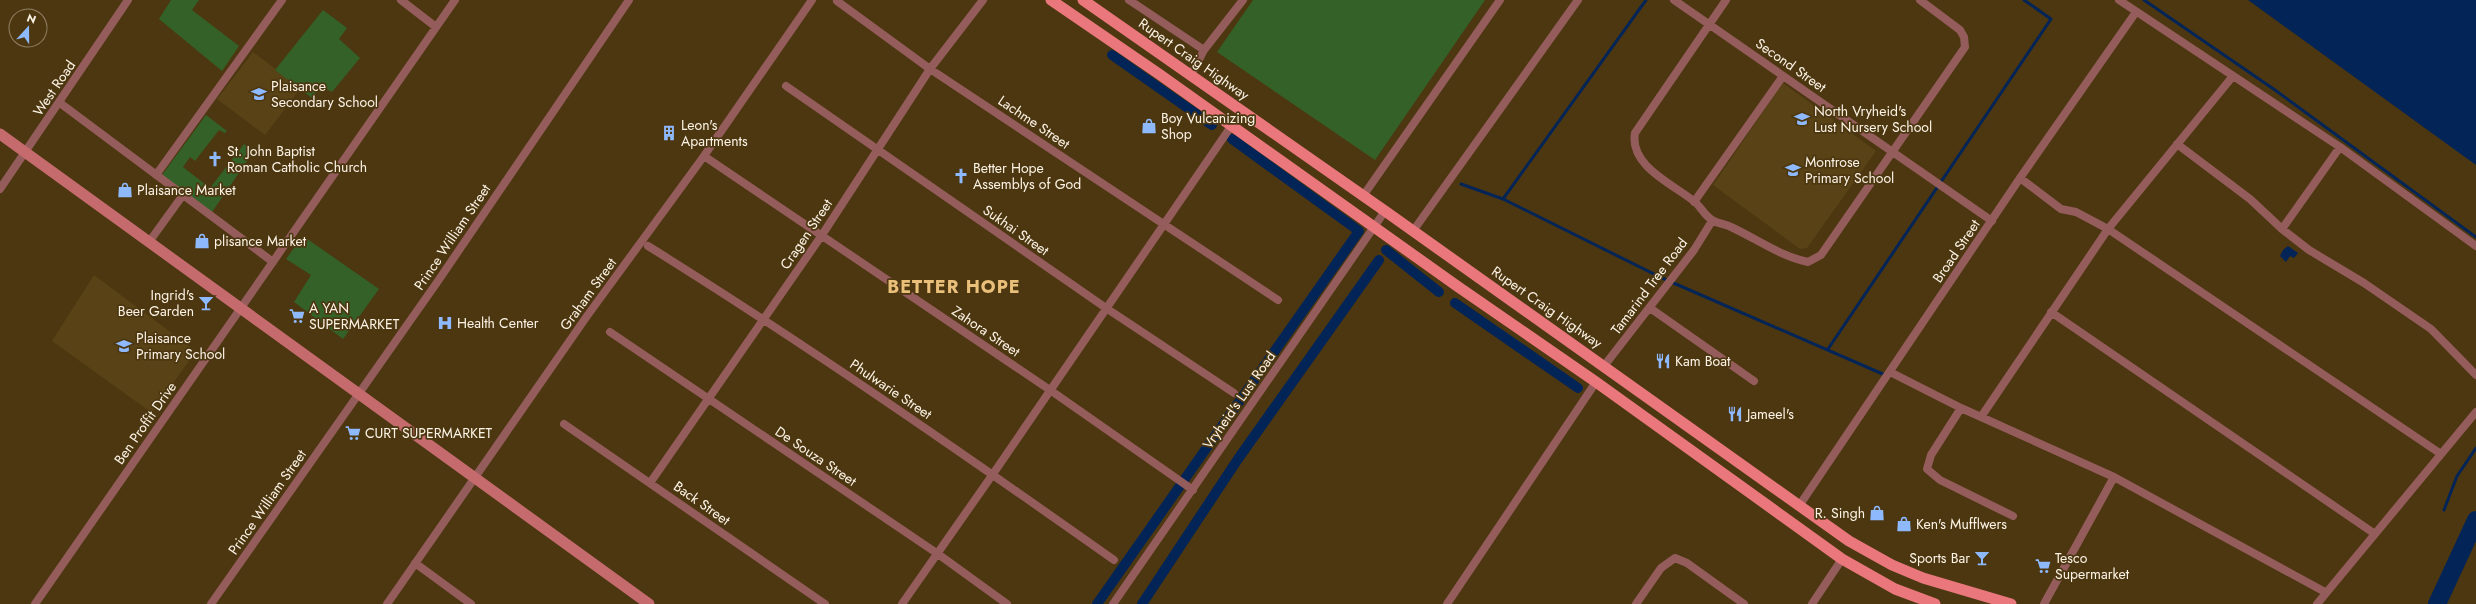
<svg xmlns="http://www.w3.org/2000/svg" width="2476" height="604" font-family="Jost,sans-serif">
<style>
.built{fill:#584216}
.green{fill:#346127}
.water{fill:#032457}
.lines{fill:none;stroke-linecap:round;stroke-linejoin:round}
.stream{stroke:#032457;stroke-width:3}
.canal{stroke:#032457;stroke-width:10}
.river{stroke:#032457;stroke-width:18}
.minor{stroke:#955c5c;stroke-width:8}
.secondary{stroke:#c56b6e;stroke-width:11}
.primary{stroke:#e9777b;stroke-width:11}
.labels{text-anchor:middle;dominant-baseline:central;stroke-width:3.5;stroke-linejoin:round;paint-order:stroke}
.street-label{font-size:14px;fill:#fdf4e6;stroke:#4c3711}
.poi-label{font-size:14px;fill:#fdf4e6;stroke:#4c3711;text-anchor:start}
.district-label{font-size:18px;font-weight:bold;letter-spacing:1px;fill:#eabf79;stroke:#4c3711}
</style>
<rect width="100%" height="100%" fill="#4c3711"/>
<path class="built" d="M 253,52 L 301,88 L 265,135 L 217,99 Z
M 1783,83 L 1876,151 L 1807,248 L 1800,249 L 1713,185 Z
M 94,275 L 196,351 L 152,413 L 52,341 Z"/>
<path class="green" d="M 171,0 L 199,0 L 192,10 L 239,46 L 222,71 L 159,19 Z
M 1253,0 L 1485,0 L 1375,160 L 1217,52 Z
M 323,10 L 347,28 L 339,39 L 360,58 L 332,92 L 321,86 L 312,98 L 275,70 Z
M 206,115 L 227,131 L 225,133 L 219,130 L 195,161 L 190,157 L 183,167 L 210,188 L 244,144 L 254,151 L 212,212 L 162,175 Z
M 303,236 L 379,289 L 343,339 L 294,302 L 311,275 L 286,259 Z"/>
<path class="water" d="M 2248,0 L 2476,0 L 2476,165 Z
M 2288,246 L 2298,253 L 2294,258 L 2290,256 L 2286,262 L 2280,256 L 2283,250 Z"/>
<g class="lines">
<path class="stream" d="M 1646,0 L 1503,199 L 1662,278 L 1885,375
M 2144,0 L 2275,90 L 2476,237
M 1461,184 L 1503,199
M 1828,349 L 2051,19 L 2024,0
M 2444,510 L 2457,476 L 2476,448"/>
<path class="canal" d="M 1112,55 L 1212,125
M 1386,250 L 1439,292
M 1455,303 L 1578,388
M 1097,604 L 1359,231 L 1232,139
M 1142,604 L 1238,459 L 1379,260"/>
<path class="river" d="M 2437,604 L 2476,520"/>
<path class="minor" d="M 401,0 L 436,27
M 1129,0 L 1204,50
M 1674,0 L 1992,221
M 1726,0 L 1635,133 C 1629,166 1673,184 1695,202 C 1701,207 1706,218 1714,221 C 1719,224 1726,224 1731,227 C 1757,239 1780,256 1808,262 L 1821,255 L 1965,47 L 1964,37 L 1960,30 L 1920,0
M 2119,0 L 2340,147 L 2476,246
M 837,1 L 930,69 L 1278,300
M 1191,75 L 1204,50 L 1243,0
M 786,86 L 1106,308 L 1234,393
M 60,103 L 273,262
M 2177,144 L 2250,199 L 2282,229 L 2309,250 L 2364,283 L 2431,329 L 2476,375
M 704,156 L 1050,390 L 1193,490
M 156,175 L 282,0
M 2020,178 L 2061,209 L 2076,212 L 2108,229 L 2441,454
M 0,189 L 128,0
M 1363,196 L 1500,0
M 1694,202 L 1783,76
M 2282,229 L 2340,147
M 1413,231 L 1578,0
M 149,242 L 183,195
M 648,246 C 807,345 961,452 1114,560
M 1650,308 L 1754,381
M 2051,312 L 2375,534
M 610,332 L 938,554 L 1007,604
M 1604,366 L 1694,250 L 1712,221
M 1890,372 L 1961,408 L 2114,477 L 2325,592
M 1961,408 L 1931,455 L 1927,469 L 1940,480 L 2013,516
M 1981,417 L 2108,229 L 2233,76
M 564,424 L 825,604
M 650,483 L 822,235 L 930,69 L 983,0
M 1799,506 L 2020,178 L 2136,12
M 415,563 L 471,604
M 35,604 L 455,0
M 211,604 L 438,281 L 629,0
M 387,604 L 587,316 L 704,156 L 812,0
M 902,604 L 993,474 L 1232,125
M 1113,604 L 1385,211
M 1447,604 L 1596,382
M 1636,604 L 1661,568 L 1675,558 L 1687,563 L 1744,604
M 1812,604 L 1842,559
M 2044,604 L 2114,477
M 2317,604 L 2476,412"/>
<path class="secondary" d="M 0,134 L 649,604"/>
<path class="primary" d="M 1051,0 L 1159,74 L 1457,286 L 1596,382 L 1842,559 L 1895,589 L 1935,604
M 1083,0 L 1385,211 L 1849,541 L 1892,565 L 1923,578 L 2011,604"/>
</g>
<defs>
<symbol id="school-bare" viewBox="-9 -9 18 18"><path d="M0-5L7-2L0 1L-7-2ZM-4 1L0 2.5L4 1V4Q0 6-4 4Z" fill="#8eb9fc" stroke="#4c3711" stroke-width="2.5" paint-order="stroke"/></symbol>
<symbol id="shop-bare" viewBox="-9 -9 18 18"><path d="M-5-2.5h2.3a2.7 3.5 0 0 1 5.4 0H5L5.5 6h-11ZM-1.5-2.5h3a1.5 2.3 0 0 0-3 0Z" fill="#8eb9fc" stroke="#4c3711" stroke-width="2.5" paint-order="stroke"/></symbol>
<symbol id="building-bare" viewBox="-9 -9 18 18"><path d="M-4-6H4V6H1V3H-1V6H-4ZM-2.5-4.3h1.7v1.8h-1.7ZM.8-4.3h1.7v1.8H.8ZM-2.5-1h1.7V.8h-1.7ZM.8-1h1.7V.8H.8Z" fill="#8eb9fc" stroke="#4c3711" stroke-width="2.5" paint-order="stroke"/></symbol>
<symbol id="church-bare" viewBox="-9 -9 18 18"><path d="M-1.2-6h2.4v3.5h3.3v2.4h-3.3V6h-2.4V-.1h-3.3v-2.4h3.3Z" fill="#8eb9fc" stroke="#4c3711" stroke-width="2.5" paint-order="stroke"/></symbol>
<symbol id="bar-bare" viewBox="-9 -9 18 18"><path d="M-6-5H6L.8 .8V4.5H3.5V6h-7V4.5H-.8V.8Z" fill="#8eb9fc" stroke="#4c3711" stroke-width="2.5" paint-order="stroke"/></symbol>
<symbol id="supermarket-bare" viewBox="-9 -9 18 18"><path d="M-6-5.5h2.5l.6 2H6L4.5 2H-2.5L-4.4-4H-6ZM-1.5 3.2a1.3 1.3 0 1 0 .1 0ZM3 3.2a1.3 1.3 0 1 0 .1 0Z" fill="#8eb9fc" stroke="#4c3711" stroke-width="2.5" paint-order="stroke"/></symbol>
<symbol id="hospital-bare" viewBox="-9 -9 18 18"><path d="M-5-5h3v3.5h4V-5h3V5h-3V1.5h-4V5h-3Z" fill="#8eb9fc" stroke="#4c3711" stroke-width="2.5" paint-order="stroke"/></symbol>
<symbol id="restaurant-bare" viewBox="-9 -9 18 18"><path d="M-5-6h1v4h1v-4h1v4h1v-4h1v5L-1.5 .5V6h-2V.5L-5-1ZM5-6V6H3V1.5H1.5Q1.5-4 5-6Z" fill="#8eb9fc" stroke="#4c3711" stroke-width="2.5" paint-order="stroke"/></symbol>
</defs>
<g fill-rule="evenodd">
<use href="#school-bare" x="248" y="83" width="22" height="22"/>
<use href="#school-bare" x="1791" y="108" width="22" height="22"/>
<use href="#shop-bare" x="1138" y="115" width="22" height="22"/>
<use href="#building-bare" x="658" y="122" width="22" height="22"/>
<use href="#church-bare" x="204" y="148" width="22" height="22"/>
<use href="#school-bare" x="1782" y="159" width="22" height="22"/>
<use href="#church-bare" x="950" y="165" width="22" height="22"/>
<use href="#shop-bare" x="114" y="179" width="22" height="22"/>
<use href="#shop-bare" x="191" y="230" width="22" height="22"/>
<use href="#bar-bare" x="195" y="292" width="22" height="22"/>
<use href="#supermarket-bare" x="286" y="305" width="22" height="22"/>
<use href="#hospital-bare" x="434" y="312" width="22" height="22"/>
<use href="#school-bare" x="113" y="335" width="22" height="22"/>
<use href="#restaurant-bare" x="1652" y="350" width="22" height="22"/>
<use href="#restaurant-bare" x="1724" y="403" width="22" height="22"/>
<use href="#supermarket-bare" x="342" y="422" width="22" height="22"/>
<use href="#shop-bare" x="1866" y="502" width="22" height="22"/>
<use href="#shop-bare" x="1893" y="513" width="22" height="22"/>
<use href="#bar-bare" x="1971" y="547" width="22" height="22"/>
<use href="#supermarket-bare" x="2032" y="555" width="22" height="22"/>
</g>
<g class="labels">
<g class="street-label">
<text transform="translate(1194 59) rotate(35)">Rupert Craig Highway</text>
<text transform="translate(1791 65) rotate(35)">Second Street</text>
<text transform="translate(54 88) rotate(-56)">West Road</text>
<text transform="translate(1034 122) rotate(34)">Lachme Street</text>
<text transform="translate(1016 230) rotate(35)">Sukhai Street</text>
<text transform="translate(806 234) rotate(-56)">Cragen Street</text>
<text transform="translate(452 237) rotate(-56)">Prince William Street</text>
<text transform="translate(1956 251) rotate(-56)">Broad Street</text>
<text transform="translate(1649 286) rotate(-53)">Tamarind Tree Road</text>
<text transform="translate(588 294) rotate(-54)">Graham Street</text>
<text transform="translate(1547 307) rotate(35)">Rupert Craig Highway</text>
<text transform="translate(986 331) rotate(34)">Zahora Street</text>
<text transform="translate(891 389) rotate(34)">Phulwarie Street</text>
<text transform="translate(1239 400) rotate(-55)">Vryheid's Lust Road</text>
<text transform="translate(145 423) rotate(-55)">Ben Proffit Drive</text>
<text transform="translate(816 456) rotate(34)">De Souza Street</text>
<text transform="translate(267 502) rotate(-55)">Prince William Street</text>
<text transform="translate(702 503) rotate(35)">Back Street</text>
</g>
<g class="poi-label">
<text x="271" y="86">Plaisance<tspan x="271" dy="16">Secondary School</tspan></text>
<text x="1814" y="111">North Vryheid's<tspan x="1814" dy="16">Lust Nursery School</tspan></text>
<text x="1161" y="118">Boy Vulcanizing<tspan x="1161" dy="16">Shop</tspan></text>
<text x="681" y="125">Leon's<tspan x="681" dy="16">Apartments</tspan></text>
<text x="227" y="151">St. John Baptist<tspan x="227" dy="16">Roman Catholic Church</tspan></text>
<text x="1805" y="162">Montrose<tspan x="1805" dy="16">Primary School</tspan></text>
<text x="973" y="168">Better Hope<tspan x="973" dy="16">Assemblys of God</tspan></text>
<text x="137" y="190">Plaisance Market</text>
<text x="214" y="241">plisance Market</text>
<text x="194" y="295" text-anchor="end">Ingrid's<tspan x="194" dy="16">Beer Garden</tspan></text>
<text x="309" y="308">A YAN<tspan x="309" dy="16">SUPERMARKET</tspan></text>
<text x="457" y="323">Health Center</text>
<text x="136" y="338">Plaisance<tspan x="136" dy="16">Primary School</tspan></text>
<text x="1675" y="361">Kam Boat</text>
<text x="1747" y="414">Jameel's</text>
<text x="365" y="433">CURT SUPERMARKET</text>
<text x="1865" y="513" text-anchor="end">R. Singh</text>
<text x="1916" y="524">Ken's Mufflwers</text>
<text x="1970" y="558" text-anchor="end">Sports Bar</text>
<text x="2055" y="558">Tesco<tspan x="2055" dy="16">Supermarket</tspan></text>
</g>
<g class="district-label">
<text x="954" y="287">BETTER HOPE</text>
</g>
</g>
<g transform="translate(28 28) rotate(21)"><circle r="19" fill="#4c3711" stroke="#938366"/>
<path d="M0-3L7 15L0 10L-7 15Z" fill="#8eb9fc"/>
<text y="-6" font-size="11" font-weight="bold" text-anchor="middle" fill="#fdf4e6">N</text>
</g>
</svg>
